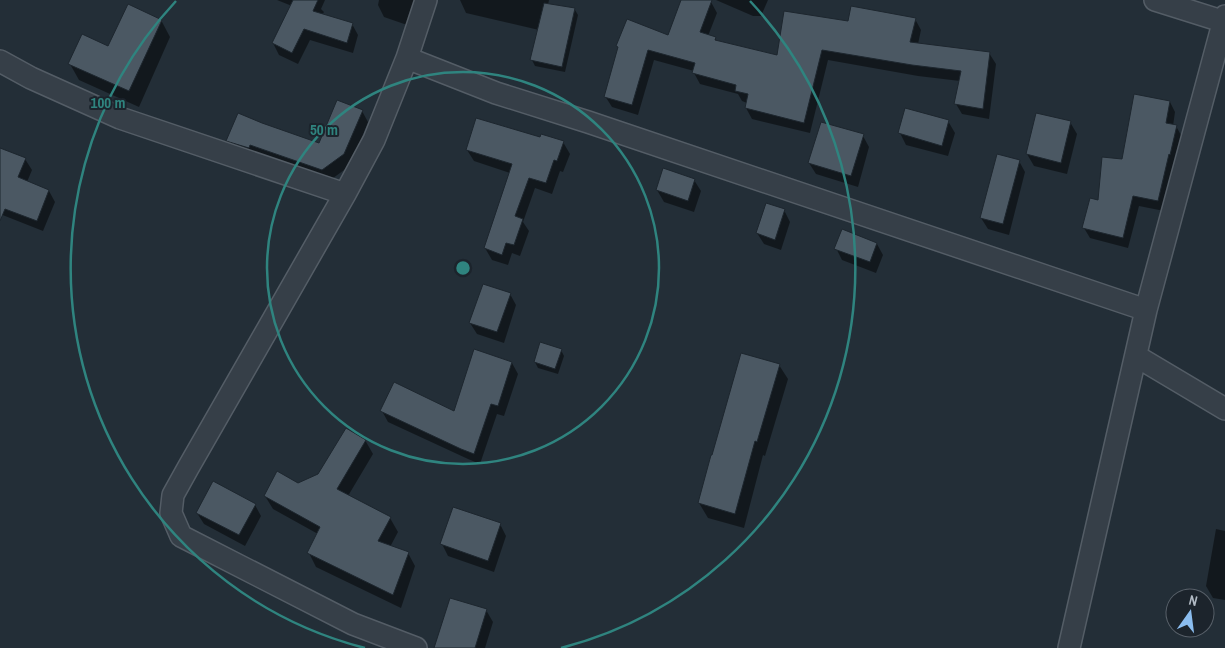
<svg xmlns="http://www.w3.org/2000/svg" width="1225" height="648" font-family="'Archivo Narrow',sans-serif">
<style>
.shadow{fill:#0007}
.building{fill:#4b5863;stroke:#1d262e}
.lines{fill:none;stroke-linecap:round;stroke-linejoin:round}
.minor-casing{stroke:#545d66;stroke-width:24}
.minor{stroke:#363f48;stroke-width:21}
.ring{fill:none;stroke:#2f847f;stroke-width:2.5}
.centre{fill:#2f847f;stroke:#1c242c;stroke-width:2.5}
.ring-label{font-size:15px;text-anchor:middle;font-weight:bold;fill:#2f847f;stroke:#1c242c;stroke-width:4;stroke-linejoin:round;paint-order:stroke}
</style>
<rect width="100%" height="100%" fill="#232e37"/>
<path class="shadow" d="M 277,0 L 325,0 L 321,9 L 324,12 L 322,15 L 352,24 L 358,35 L 353,53 L 310,40 L 298,64 L 279,55 L 273,43 L 292,6 Z
M 379,0 L 420,0 L 410,26 L 384,17 L 378,5 Z
M 460,0 L 549,0 L 548,5 L 575,10 L 578,15 L 565,72 L 535,66 L 532,60 L 539,30 L 466,13 Z
M 682,0 L 705,0 L 711,2 L 717,13 L 708,36 L 715,38 L 717,42 L 778,57 L 849,22 L 915,19 L 921,30 L 918,44 L 989,53 L 996,64 L 989,119 L 962,114 L 956,104 L 960,81 L 918,76 L 828,60 L 810,133 L 752,119 L 746,108 L 747,103 L 742,101 L 738,94 L 700,84 L 694,73 L 694,71 L 654,60 L 638,115 L 612,107 L 605,96 L 619,49 L 668,36 Z
M 716,0 L 768,0 L 761,16 L 753,16 Z
M 161,20 L 170,37 L 139,107 L 79,80 L 70,64 L 109,48 Z
M 1170,102 L 1175,112 L 1173,126 L 1176,126 L 1182,137 L 1176,164 L 1174,164 L 1164,211 L 1139,206 L 1128,248 L 1090,238 L 1084,228 L 1123,161 Z
M 362,111 L 368,122 L 351,165 L 329,181 L 234,152 L 227,140 L 320,145 Z
M 948,121 L 955,133 L 948,156 L 906,145 L 900,133 Z
M 1070,122 L 1077,134 L 1067,174 L 1034,166 L 1027,154 Z
M 863,136 L 869,147 L 858,187 L 816,174 L 809,163 Z
M 541,139 L 563,142 L 570,154 L 563,172 L 560,171 L 552,194 L 535,188 L 523,222 L 529,231 L 520,256 L 512,253 L 508,265 L 492,260 L 485,248 L 510,173 L 474,161 L 467,150 Z
M 0,149 L 25,159 L 32,170 L 27,182 L 49,191 L 55,202 L 43,231 L 0,214 Z
M 1019,161 L 1025,172 L 1009,235 L 988,229 L 981,218 Z
M 694,180 L 701,191 L 694,212 L 664,202 L 657,190 Z
M 784,210 L 790,222 L 781,250 L 764,244 L 757,233 Z
M 877,244 L 883,255 L 876,273 L 842,260 L 836,248 Z
M 510,294 L 516,305 L 504,343 L 477,334 L 470,323 Z
M 561,350 L 564,356 L 558,374 L 538,368 L 535,362 Z
M 512,363 L 518,374 L 504,416 L 497,414 L 480,464 L 468,459 L 388,422 L 382,411 L 454,412 Z
M 779,365 L 788,379 L 765,456 L 763,455 L 744,528 L 708,518 L 699,503 Z
M 365,440 L 373,454 L 348,496 L 390,518 L 398,532 L 390,547 L 408,553 L 415,566 L 401,608 L 316,567 L 309,553 L 318,534 L 273,509 L 265,496 L 298,484 L 319,475 Z
M 255,505 L 261,516 L 245,546 L 204,524 L 197,513 Z
M 500,524 L 506,536 L 494,572 L 448,556 L 442,544 Z
M 1216,529 L 1225,531 L 1225,600 L 1213,598 L 1206,586 Z
M 486,610 L 493,622 L 485,648 L 438,648 Z"/>
<path class="building" d="M 293,0 L 318,0 L 313,11 L 353,23 L 347,43 L 304,29 L 292,53 L 272,43 Z
M 681,0 L 712,0 L 700,32 L 716,37 L 715,40 L 777,55 L 784,11 L 848,21 L 851,6 L 916,18 L 910,42 L 990,52 L 983,109 L 954,104 L 961,71 L 912,65 L 822,50 L 804,123 L 745,108 L 748,94 L 735,91 L 736,85 L 692,73 L 695,63 L 648,50 L 632,105 L 604,97 L 618,47 L 616,46 L 627,19 L 668,35 Z
M 544,3 L 575,8 L 562,67 L 530,60 Z
M 128,4 L 162,20 L 129,91 L 68,64 L 82,34 L 108,46 Z
M 1134,94 L 1170,101 L 1166,123 L 1177,125 L 1170,155 L 1169,154 L 1158,201 L 1133,196 L 1123,238 L 1082,228 L 1090,198 L 1098,200 L 1102,157 L 1122,159 Z
M 337,100 L 363,110 L 344,154 L 322,170 L 250,145 L 249,148 L 226,141 L 238,113 L 262,123 L 319,143 Z
M 905,108 L 949,120 L 942,146 L 898,133 Z
M 1036,113 L 1071,121 L 1061,163 L 1026,154 Z
M 476,118 L 540,137 L 541,134 L 564,141 L 557,161 L 554,160 L 546,183 L 529,178 L 515,216 L 523,219 L 514,245 L 506,243 L 502,255 L 484,248 L 512,164 L 466,150 Z
M 821,122 L 864,134 L 851,176 L 808,163 Z
M 0,148 L 26,158 L 18,177 L 49,190 L 37,221 L 5,209 L 0,221 Z
M 997,154 L 1020,160 L 1003,224 L 980,218 Z
M 663,168 L 695,179 L 688,201 L 656,190 Z
M 766,203 L 785,209 L 775,240 L 756,233 Z
M 842,229 L 877,243 L 870,262 L 834,249 Z
M 483,284 L 511,293 L 497,332 L 469,323 Z
M 540,342 L 562,349 L 555,369 L 534,362 Z
M 474,349 L 512,362 L 498,406 L 491,404 L 474,454 L 461,449 L 380,411 L 394,382 L 454,411 Z
M 741,353 L 780,364 L 757,442 L 755,441 L 735,514 L 698,503 L 711,455 L 712,455 Z
M 346,428 L 366,440 L 337,489 L 391,517 L 378,541 L 409,552 L 393,595 L 307,553 L 320,527 L 264,496 L 277,471 L 298,483 L 318,474 Z
M 213,481 L 256,504 L 239,535 L 196,513 Z
M 453,507 L 501,523 L 488,561 L 440,544 Z
M 450,598 L 487,609 L 475,648 L 434,648 Z"/>
<g class="lines">
<defs>
<path id="minor" d="M 1155,0 L 1225,22
M 407,58 L 496,93 L 588,122 L 1146,310
M 0,61 L 31,78 L 120,118 L 345,194
M 1136,356 L 1225,409
M 416,648 L 353,624 L 181,536 L 171,513 L 173,495 L 188,468 L 345,194 L 374,140 L 407,58 L 426,0
M 1069,648 L 1146,310 L 1225,16"/>
</defs>
<use href="#minor" class="minor-casing"/>
<use href="#minor" class="minor"/>
</g>
<g class="ring">
<circle cx="463" cy="268" r="196"/>
<path d="M365 648A392 392 0 0 1 176 1M750 1A392 392 0 0 1 561 648"/>
</g>
<circle cx="463" cy="268" r="8" class="centre"/>
<g class="ring-label">
<text x="108" y="108">100 m</text>
<text x="324" y="135">50 m</text>
</g>
<g transform="translate(1190 613) rotate(14)"><circle r="24" fill="#1c242c" stroke="#586069"/>
<path d="M0-4L9 19L0 12L-9 19Z" fill="#8bbdef"/>
<text y="-8" font-size="14" font-weight="bold" text-anchor="middle" fill="#b1bac4">N</text>
</g>
</svg>
